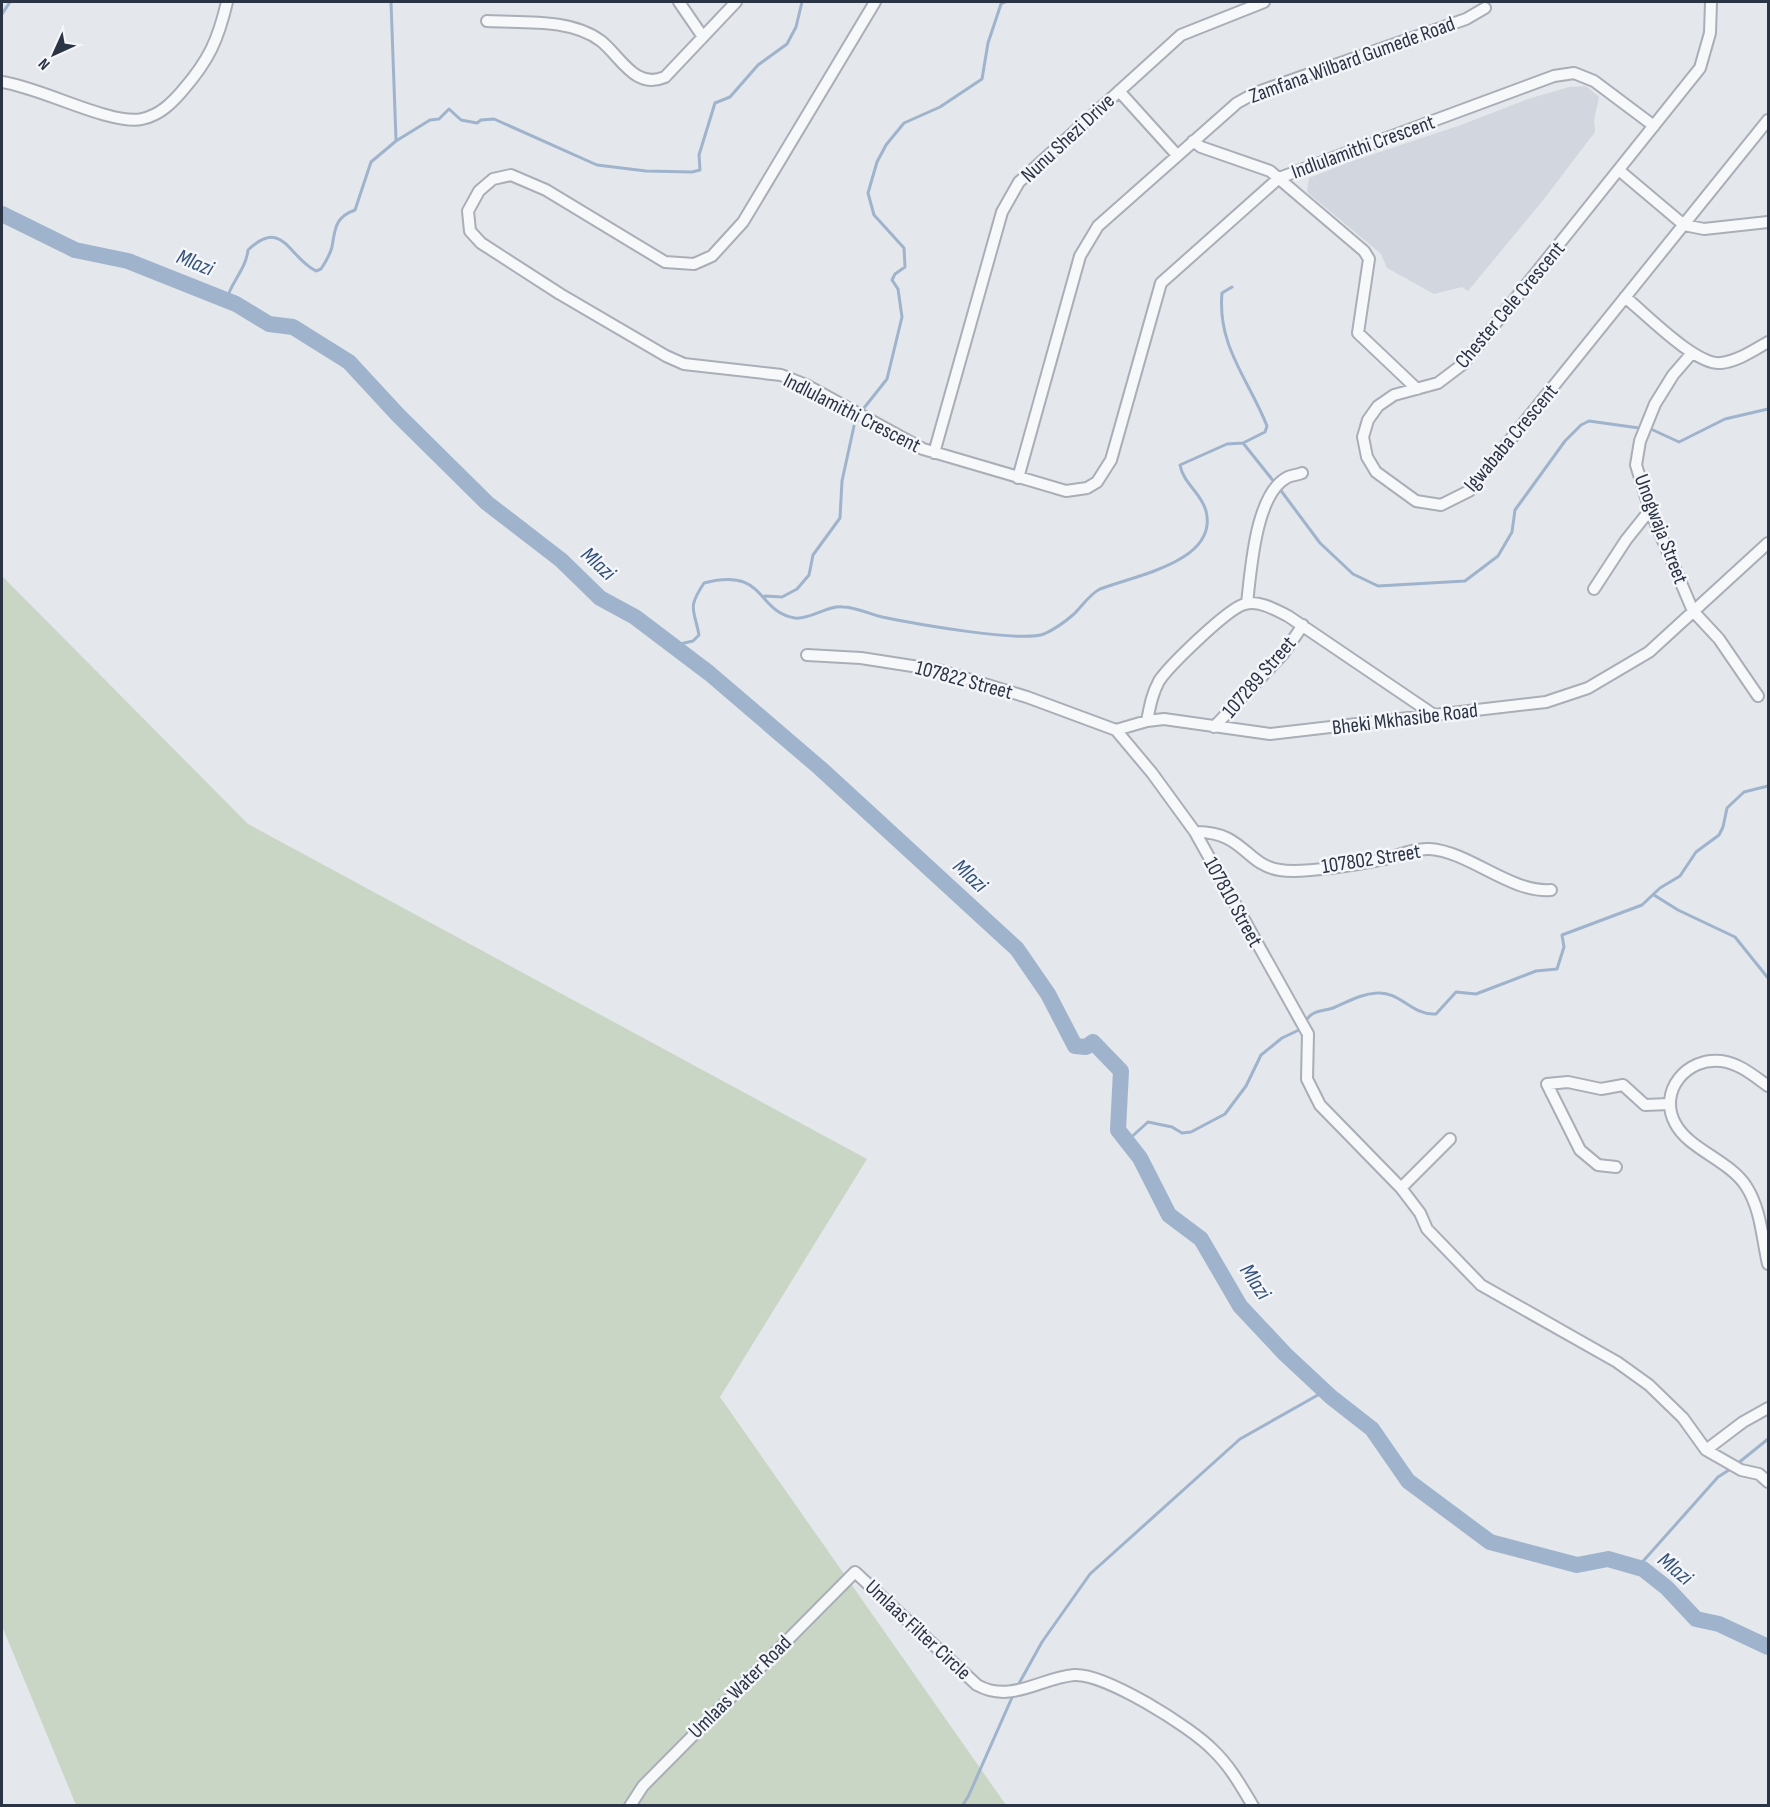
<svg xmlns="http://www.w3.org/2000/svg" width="1770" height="1807" font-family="'Sofia Sans Condensed',sans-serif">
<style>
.built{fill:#d2d6de}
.green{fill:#c9d6c5}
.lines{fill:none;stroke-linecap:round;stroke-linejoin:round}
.stream{stroke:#9fb4cc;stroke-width:3}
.river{stroke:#9fb4cc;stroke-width:16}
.minor-casing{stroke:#a9aeb7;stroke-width:14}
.minor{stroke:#f7f8fa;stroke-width:10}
.labels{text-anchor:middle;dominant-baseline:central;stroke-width:5;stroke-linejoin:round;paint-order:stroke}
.street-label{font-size:21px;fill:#2b3445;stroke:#f4f6f9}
.water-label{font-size:22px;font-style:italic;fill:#34527a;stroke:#f4f6f9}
</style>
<rect width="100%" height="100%" fill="#e4e7ec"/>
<path class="built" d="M 1586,86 L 1599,97 L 1594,120 L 1595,132 L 1544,199 L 1468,291 L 1462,287 L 1434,294 L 1387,268 L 1381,254 L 1307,192 L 1309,178 L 1350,162 L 1461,125 L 1528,99 L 1569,87 Z"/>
<path class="green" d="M 2,576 L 248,824 L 867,1159 L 720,1397 L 1006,1805 L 76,1805 L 2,1626 Z"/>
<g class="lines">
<path class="stream" d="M 391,2 L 396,140
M 2,14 L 10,2
M 1232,287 L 1222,293 C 1217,346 1249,380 1267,426 L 1265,432 L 1243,443
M 226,301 C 231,282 246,269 248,250 C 283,217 288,257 316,271 L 321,269 C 325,263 330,254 332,247 C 335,229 335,217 355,210 L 371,162 L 396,141 L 430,120 L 439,119 L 449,109 L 461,120 L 477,123 L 481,120 L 494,119 L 597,165 L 646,171 L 692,172 L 700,170 L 699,155 L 715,103 L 730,97 L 758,65 L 787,44 L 796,27 L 802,2
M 864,408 L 887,379 L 902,317 L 898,289 L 892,280 L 895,274 L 905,267 L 904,248 L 874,215 L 868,193 L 877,162 L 886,145 L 904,123 L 940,107 L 982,79 L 988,43 L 1001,4 L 1005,2
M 1653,430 L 1679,442 L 1725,419 L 1768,409
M 1279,488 L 1320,543 L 1353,574 L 1378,586 L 1465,581 L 1498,556 L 1512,532 L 1515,510 L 1565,441 L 1581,425 L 1589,421 L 1639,428
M 765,596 L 782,597 L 797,589 L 809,575 L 813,555 L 840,518 L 842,481 L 854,426
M 671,646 L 693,641 L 699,635 C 694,608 687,609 704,583 C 767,567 755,611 795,618 C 810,620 827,605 843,607 C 856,607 869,614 882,617 C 911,623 1021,643 1044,634 C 1053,630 1066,621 1074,614 C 1082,606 1090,594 1100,589 C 1133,576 1219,562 1206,511 C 1202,494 1183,483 1180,465 L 1227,444 L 1243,443 L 1275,483
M 1654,895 L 1678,910 L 1735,937 L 1768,978
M 1308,1018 C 1314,1010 1324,1011 1333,1008 C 1348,1002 1360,994 1377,993 C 1400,991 1412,1016 1436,1014 L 1456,992 L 1476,994 L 1536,971 L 1557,969 L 1564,947 L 1562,935 L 1642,905 L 1660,888 L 1680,876 L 1696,852 L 1719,835 L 1723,827 L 1727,808 L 1744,792 L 1768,786
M 1127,1141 L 1148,1122 L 1172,1127 L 1182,1133 L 1191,1132 L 1225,1114 L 1246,1086 L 1261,1055 L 1282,1038 L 1301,1029
M 1737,1464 L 1768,1439
M 1637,1568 L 1718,1477 L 1732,1468
M 1017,1687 L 1042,1642 L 1090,1574 L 1240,1439 L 1325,1391
M 962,1806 L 968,1797 L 1014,1693"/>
<path class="river" d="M 2,214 L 75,250 L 128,261 L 236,304 L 269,324 L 293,327 L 349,362 L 398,415 L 487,503 L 561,560 L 600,598 L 635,617 L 709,673 L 820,768 L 1017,949 L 1048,994 L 1075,1046 L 1086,1047 L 1093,1042 L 1121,1071 L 1118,1130 L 1140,1158 L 1169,1215 L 1201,1239 L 1240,1306 L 1285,1354 L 1331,1397 L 1372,1429 L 1408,1481 L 1490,1542 L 1577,1565 L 1608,1559 L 1643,1569 L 1667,1588 L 1696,1619 L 1719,1624 L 1768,1647"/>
<defs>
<path id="minor" d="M 679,2 L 703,37
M 875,2 L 743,222 L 712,256 L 694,264 L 665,262 L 546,190 L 511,175 L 493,179 L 479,191 L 468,211 L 470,231 L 481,243 L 560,294 L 666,356 L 684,364 L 781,375 L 806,385 L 923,449 L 1066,491 L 1087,488 L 1097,482 L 1111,460 L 1161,283 L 1279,178 L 1554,76 L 1574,73 L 1594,81 L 1654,126
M 1711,2 L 1710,33 L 1700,68 L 1463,364 L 1438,383 L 1394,395 L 1378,406 L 1368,420 L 1363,437 L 1367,457 L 1376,472 L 1416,501 L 1441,505 L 1469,491 L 1768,120
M 487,21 C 522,23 571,18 601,41 C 621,57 635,90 665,77 L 736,2
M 2,82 C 40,87 112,126 142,119 C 160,115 172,103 183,90 C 209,60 218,40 227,2
M 1119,91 L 1176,154
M 1193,141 L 1201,147 L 1270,171 L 1364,251 L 1369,259 L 1358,333 L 1417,389
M 1620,171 L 1684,225 L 1704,229 L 1768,222
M 1625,297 C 1646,314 1696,366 1721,363 C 1738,361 1754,350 1768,342
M 1692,353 L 1673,375 L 1655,404 L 1640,441 L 1636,465 L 1650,510 L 1693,611 L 1719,639 L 1758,696
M 934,453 L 1002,212 L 1019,182 L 1181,35 L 1264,2
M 1018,478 L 1080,256 L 1098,226 L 1237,103 L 1255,93 L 1466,19 L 1485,8
M 1594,589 L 1626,540 L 1650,510
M 1247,603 C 1251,571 1255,493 1288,477 C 1292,475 1298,475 1302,473
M 807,655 L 861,658 L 938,670 L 1027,697 L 1116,730 L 1152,773 L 1195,832 L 1308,1034 L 1307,1079 L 1320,1105 L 1401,1188 L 1420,1213 L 1427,1229 L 1481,1285 L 1617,1362 L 1649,1385 L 1683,1418 L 1706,1450 L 1743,1422 L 1768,1408
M 1147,721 C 1150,706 1152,694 1159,681 C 1169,666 1228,608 1245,604 C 1259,600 1276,610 1288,616 L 1434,715
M 1214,727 L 1283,654 L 1303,625
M 1116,730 L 1147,721 L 1164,719 L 1270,734 L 1546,702 L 1588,688 L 1649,652 L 1768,543
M 1195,832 C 1244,831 1245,865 1280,870 C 1302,874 1362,864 1385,859 C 1400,855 1415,848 1430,849 C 1470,852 1510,893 1551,890
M 1768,1086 C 1754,1076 1739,1063 1721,1061 C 1687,1057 1658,1091 1675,1123 C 1688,1149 1729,1160 1746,1186 C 1761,1209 1762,1238 1768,1264
M 1616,1167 L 1598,1165 L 1580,1150 L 1547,1084 L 1568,1082 L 1601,1089 L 1623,1085 L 1645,1105 L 1669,1104
M 1401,1188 L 1450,1139
M 1706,1450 L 1741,1470 L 1759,1474 L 1768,1482
M 630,1806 L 643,1786 L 855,1572 L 977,1685 C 1011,1704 1040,1678 1074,1675 C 1105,1673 1191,1727 1213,1750 C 1230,1766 1241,1786 1253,1806"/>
</defs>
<use href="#minor" class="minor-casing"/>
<use href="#minor" class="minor"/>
</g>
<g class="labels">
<g class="street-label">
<text transform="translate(1352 60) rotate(-20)">Zamfana Wilbard Gumede Road</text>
<text transform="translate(1068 138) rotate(-43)">Nunu Shezi Drive</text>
<text transform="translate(1363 147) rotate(-20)">Indlulamithi Crescent</text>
<text transform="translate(1510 305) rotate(-50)">Chester Cele Crescent</text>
<text transform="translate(852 413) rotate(27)">Indlulamithi Crescent</text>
<text transform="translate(1511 438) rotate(-50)">Igwababa Crescent</text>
<text transform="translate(1661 529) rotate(69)">Unogwaja Street</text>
<text transform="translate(1259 677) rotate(-49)">107289 Street</text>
<text transform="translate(964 680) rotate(15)">107822 Street</text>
<text transform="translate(1405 719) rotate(-7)">Bheki Mkhasibe Road</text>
<text transform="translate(1371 859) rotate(-9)">107802 Street</text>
<text transform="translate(1233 902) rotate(61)">107810 Street</text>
<text transform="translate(918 1630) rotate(43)">Umlaas Filter Circle</text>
<text transform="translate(740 1687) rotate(-45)">Umlaas Water Road</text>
</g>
<g class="water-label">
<text transform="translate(195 263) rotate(22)">Mlazi</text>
<text transform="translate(598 564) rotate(42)">Mlazi</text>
<text transform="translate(970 876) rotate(43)">Mlazi</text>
<text transform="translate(1255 1282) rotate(56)">Mlazi</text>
<text transform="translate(1675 1569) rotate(40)">Mlazi</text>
</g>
</g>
<rect width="1770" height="1807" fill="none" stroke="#2b3445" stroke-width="6"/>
<g transform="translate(54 54) rotate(225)" stroke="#f4f6f9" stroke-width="4.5" paint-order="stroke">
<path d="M0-4.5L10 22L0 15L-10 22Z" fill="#2b3445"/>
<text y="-9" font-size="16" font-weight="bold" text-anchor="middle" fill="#2b3445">N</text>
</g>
</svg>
